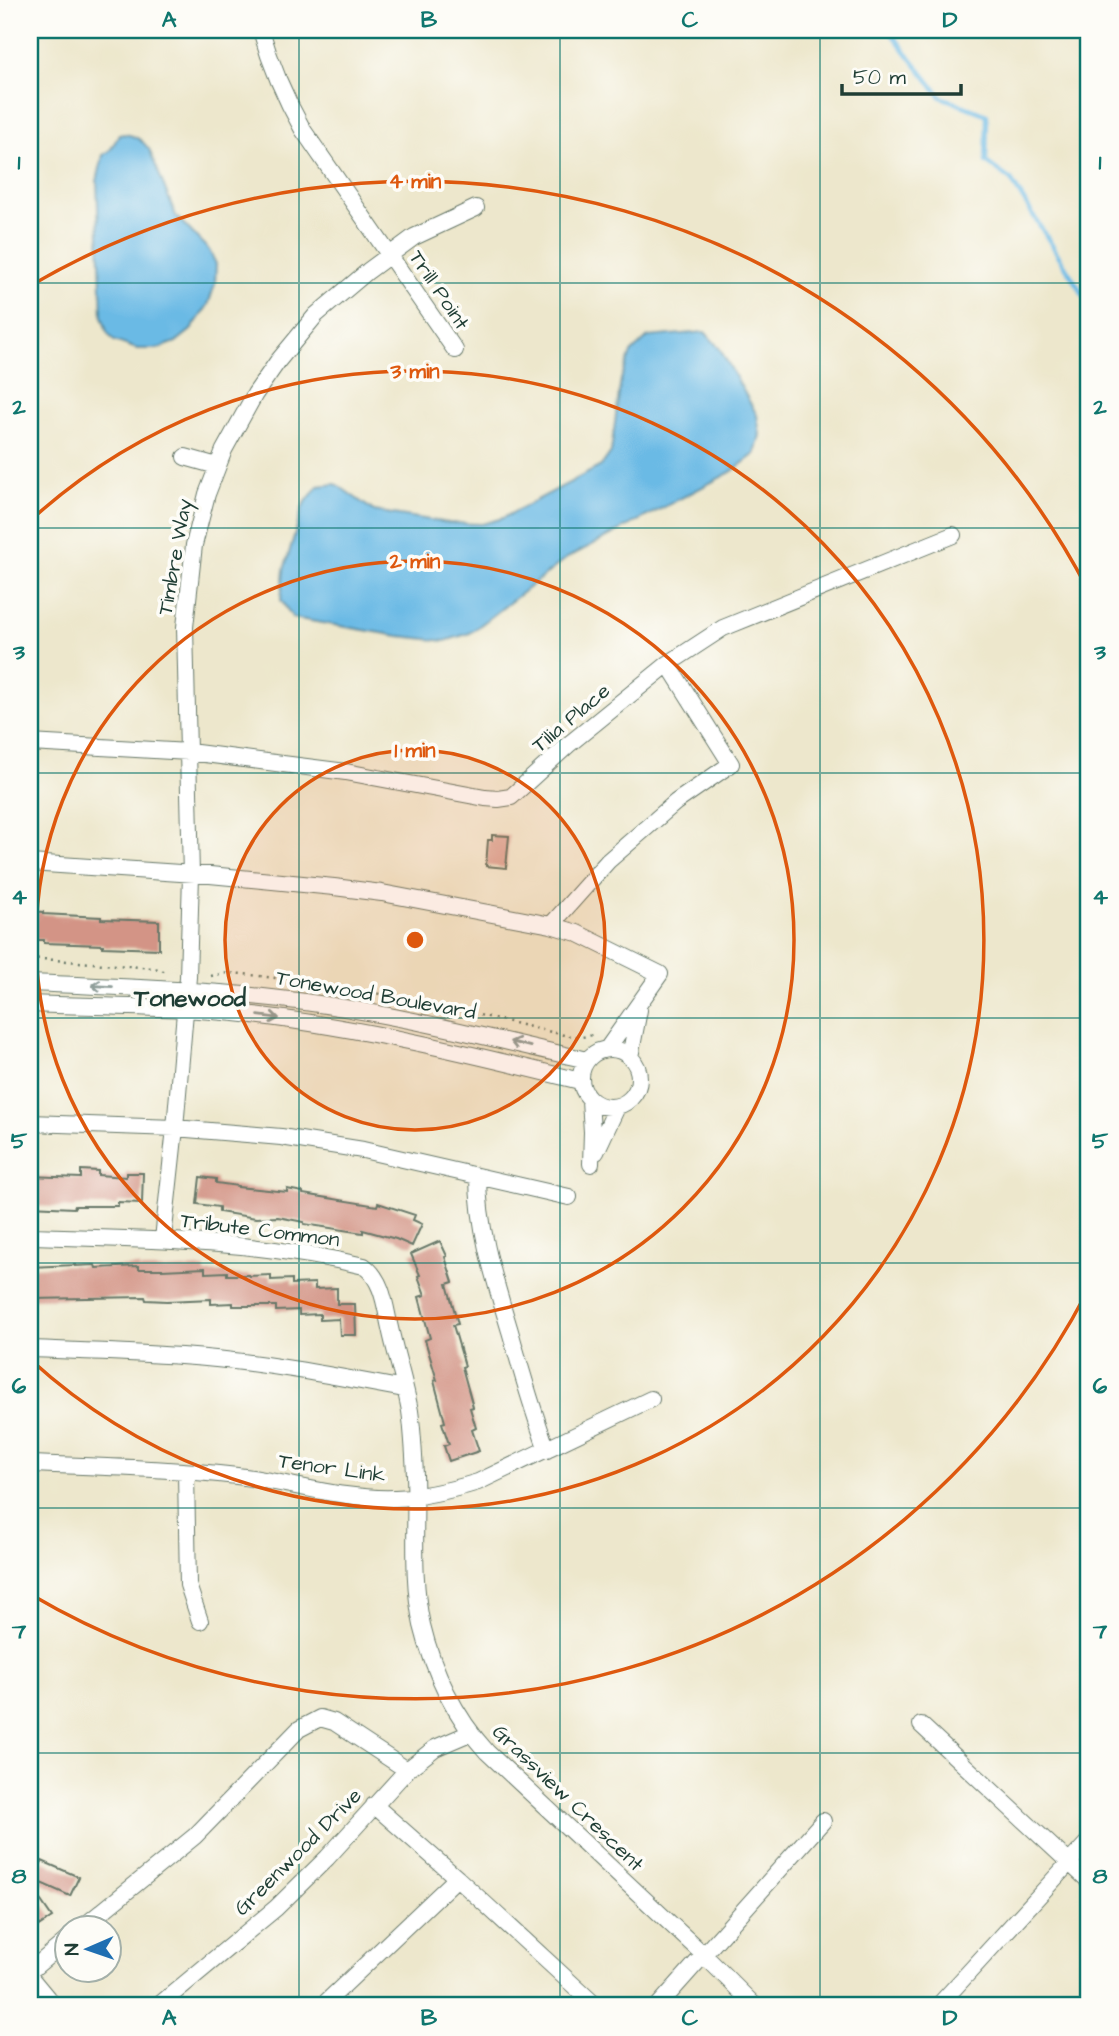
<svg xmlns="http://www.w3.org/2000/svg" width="1119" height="2036" font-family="'Architects Daughter',sans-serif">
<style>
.water{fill:#6bbae5;stroke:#457c8c;stroke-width:2}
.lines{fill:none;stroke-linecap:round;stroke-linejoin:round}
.stream{stroke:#6bbae5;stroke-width:4.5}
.building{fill:#d39486}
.minor-casing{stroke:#677869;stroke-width:18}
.path{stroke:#677869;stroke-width:2.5;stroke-dasharray:2 5;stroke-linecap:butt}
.minor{stroke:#fff;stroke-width:16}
.oneway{stroke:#8f9e9a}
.grid{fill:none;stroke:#0f766e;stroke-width:2;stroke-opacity:0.55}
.ring{fill:none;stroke:#de580e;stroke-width:3.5}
.labels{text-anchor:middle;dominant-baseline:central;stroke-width:7;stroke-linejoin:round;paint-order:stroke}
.street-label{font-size:21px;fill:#1f3d34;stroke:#fdfcf7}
.quarter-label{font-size:24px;font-weight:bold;fill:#1f3d34;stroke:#fdfcf7}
.centre{fill:#de580e;stroke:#fdfcf7;stroke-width:3.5}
.ring-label{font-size:21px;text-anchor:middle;font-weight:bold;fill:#de580e;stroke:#fdfcf7;stroke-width:7;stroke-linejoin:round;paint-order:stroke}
.neatline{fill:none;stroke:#0f766e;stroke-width:2.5}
.grid-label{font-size:23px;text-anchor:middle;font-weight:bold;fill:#0f766e}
</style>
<rect width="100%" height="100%" fill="#fdfcf7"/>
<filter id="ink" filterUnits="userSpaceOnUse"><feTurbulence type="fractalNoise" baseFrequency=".0143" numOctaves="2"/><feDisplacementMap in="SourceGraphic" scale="14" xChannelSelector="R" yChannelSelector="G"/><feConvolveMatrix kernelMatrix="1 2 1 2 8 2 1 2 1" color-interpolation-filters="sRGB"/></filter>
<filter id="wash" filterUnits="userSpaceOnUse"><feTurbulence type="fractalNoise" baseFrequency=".00686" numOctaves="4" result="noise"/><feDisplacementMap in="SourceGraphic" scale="28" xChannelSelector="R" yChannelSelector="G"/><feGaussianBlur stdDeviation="1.57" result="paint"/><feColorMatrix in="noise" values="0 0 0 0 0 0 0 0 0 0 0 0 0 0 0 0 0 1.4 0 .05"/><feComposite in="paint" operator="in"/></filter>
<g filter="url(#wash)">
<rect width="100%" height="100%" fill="#ede7cc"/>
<path class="water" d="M 125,134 C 136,136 142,140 149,149 L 176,216 L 209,250 L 216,264 L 215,284 L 208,305 L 191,330 L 176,342 L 157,349 L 137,349 L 114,341 L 107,332 L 102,316 L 97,181 L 103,155 L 111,149 L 119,135 Z
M 705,332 L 720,349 L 757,415 L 760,435 L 755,454 L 731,472 L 567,558 L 470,633 L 445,641 L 399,636 L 293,618 L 281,600 L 284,570 L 303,506 L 318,486 L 336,484 L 374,511 L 449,523 L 482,524 L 503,518 L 601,466 L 611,452 L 621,379 L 631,353 L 648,337 Z"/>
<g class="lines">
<path class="stream" d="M 889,30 L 941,97 L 987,115 L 986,162 L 1011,180 L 1089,304"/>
</g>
<g id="blocks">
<path class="building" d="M 492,835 L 509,836 L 506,868 L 486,866 L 488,840 L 492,840 Z
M 30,911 L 43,912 L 43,914 L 101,917 L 101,919 L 159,921 L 159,949 L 103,947 L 103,945 L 44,943 L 44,940 L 30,940 Z
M 81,1170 L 98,1171 L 98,1175 L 126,1177 L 126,1173 L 143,1173 L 142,1203 L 118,1202 L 118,1206 L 75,1206 L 74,1208 L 30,1206 L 30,1176 L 81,1178 Z
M 200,1177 L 216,1179 L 216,1183 L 238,1186 L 238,1187 L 287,1192 L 287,1189 L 303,1192 L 303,1194 L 377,1206 L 378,1203 L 415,1215 L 413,1220 L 422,1224 L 412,1246 L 396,1239 L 363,1230 L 363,1233 L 304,1224 L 304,1222 L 278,1217 L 256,1218 L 219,1212 L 219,1207 L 197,1204 Z
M 440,1241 L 447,1256 L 445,1257 L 453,1282 L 447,1284 L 458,1324 L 453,1325 L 465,1366 L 462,1367 L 473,1407 L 470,1408 L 476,1428 L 472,1430 L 479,1451 L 449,1461 L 444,1446 L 449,1444 L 442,1423 L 445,1422 L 434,1381 L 437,1380 L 425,1340 L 430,1338 L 419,1297 L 425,1295 L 418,1276 L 420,1275 L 411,1254 Z
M 75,1265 L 75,1266 L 95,1265 L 96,1268 L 139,1266 L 139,1269 L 162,1269 L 162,1270 L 205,1268 L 205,1273 L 227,1272 L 227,1275 L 249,1275 L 249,1276 L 271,1275 L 271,1280 L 292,1279 L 292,1284 L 315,1283 L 315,1289 L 337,1288 L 337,1304 L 355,1304 L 356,1335 L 340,1335 L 339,1319 L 320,1320 L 320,1314 L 299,1315 L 299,1310 L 276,1311 L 276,1306 L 233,1306 L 233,1303 L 211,1304 L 211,1299 L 167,1301 L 146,1300 L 145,1297 L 30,1299 L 30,1267 Z
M 42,1861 L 79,1877 L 70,1896 L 34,1880 Z
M 30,1885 L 52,1917 L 34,1929 L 30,1922 Z"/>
</g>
</g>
<g filter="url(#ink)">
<use href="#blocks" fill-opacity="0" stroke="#677869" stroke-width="2"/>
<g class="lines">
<defs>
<path id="minor" d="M 261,30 C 271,66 285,98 303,130 L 455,350
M 185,457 L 217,466
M 30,743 L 189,752 L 346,772 L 485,798 L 498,799 L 511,797 L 568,745 L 668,664 L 723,628 L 953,535
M 30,863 L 210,875 L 334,887 L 382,893 L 551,925 L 577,933 L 660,974 L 607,1049
M 551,925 L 608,861 L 676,802 L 731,764 L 668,664
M 30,983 C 122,987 214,990 305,1002 C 401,1015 493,1039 587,1060
M 30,1004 C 104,1007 179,1006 253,1015 C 363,1028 472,1054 580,1081
M581 1078a29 29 0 1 1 58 0a29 29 0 1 1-58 0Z
M 630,1057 L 639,1010
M 590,1100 L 592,1132 L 591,1164
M 30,1123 L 175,1128 L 281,1137 L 363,1150 L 569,1197
M 596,1152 L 617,1107
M 478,1177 C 478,1229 495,1281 510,1331 C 521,1370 533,1411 547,1450
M 30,1236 C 142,1239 254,1240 364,1266 C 383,1280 385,1306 390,1328 C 396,1356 405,1383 410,1411 C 413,1432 414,1454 415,1475 C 417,1525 411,1576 422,1625 C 433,1671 455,1717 487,1752 L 705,1956 L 755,2006
M 163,1239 L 175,1128 L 188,977 L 191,875 L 185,627 L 194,545 L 207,494 L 224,450 L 255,394 L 278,361 L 316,315 L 368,271 L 414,237 L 476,208
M 30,1349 C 80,1351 130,1352 181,1356 C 256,1361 330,1375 404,1389
M 30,1464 C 99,1467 168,1468 237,1476 C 289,1482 342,1500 395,1498 C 423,1497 452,1490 478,1482 L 651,1399
M 186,1472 L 188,1585 L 200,1621
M 921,1725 L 1089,1881
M 374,1805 L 457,1878 L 596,2006
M 83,1927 L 195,1836 L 299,1729 L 320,1718 L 334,1722 L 407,1770
M 30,1971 L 66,1941
M 30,1977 L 54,2006
M 158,2006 L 276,1908 L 327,1858 L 407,1770 L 435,1748 L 470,1733
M 322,2006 L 457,1878
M 658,2006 L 823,1821
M 938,2006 L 1089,1841"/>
</defs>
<use href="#minor" class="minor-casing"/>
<path class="path" d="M 30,492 L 36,480
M 30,958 L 153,968 L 160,969 L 167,973
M 211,976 C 230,970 255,976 275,978 C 373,989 468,1012 564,1035 L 582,1037 L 593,1035"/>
<use href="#minor" class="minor"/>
</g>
<defs><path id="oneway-shaft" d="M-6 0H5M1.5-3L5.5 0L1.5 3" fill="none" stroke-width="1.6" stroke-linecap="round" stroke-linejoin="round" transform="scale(1.75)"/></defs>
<g class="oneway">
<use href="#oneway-shaft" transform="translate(102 986) rotate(-177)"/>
<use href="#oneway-shaft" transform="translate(269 1017) rotate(8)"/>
<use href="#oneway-shaft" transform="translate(520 1044) rotate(-166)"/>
</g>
</g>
<path class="grid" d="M 299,30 L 299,2006M 560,30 L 560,2006M 820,30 L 820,2006M 30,283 L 1089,283M 30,528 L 1089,528M 30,773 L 1089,773M 30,1018 L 1089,1018M 30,1263 L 1089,1263M 30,1508 L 1089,1508M 30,1753 L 1089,1753"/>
<circle cx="415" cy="940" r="190" fill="#de580e" fill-opacity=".12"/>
<g class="ring">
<circle cx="415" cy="940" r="190"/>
<circle cx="415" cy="940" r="379"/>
<path d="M31 520A569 569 0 1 1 31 1360"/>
<path d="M1088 1290A759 759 0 0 1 30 1594M30 286A759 759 0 0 1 1088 590"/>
</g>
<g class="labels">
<g class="street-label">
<text transform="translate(439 290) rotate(56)">Trill Point</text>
<text transform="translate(175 557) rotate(-80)">Timbre Way</text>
<text transform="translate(571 718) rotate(-40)">Tilia Place</text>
<text transform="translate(376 995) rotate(10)">Tonewood Boulevard</text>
<text transform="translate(260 1230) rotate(7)">Tribute Common</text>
<text transform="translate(332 1468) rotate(8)">Tenor Link</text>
<text transform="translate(568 1798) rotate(44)">Grassview Crescent</text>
<text transform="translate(298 1852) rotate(-45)">Greenwood Drive</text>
</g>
<g class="quarter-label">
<text x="190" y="999">Tonewood</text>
</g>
</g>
<circle cx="415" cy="940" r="10" class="centre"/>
<g class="ring-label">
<text x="415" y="188">4 min</text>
<text x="415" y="378">3 min</text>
<text x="415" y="568">2 min</text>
<text x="415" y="757">1 min</text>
</g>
<rect width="1119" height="2036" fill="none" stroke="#fdfcf7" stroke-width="77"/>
<g transform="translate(88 1949) rotate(268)"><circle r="33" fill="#fdfcf7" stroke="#a4b0a9" stroke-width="2"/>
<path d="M0-5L12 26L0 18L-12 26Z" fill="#1f6fb2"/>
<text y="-10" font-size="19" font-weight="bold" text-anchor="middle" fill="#1f3d34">N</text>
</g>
<path d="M842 84v10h119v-10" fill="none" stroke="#1f3d34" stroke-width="3.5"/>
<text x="853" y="84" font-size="21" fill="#1f3d34" stroke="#fdfcf7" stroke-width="5" paint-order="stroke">50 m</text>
<rect x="38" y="38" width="1042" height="1959" class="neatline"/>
<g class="grid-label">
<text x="169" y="27">A</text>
<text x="429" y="27">B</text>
<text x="690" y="27">C</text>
<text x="950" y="27">D</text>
<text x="19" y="169">1</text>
<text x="1100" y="169">1</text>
<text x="19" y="414">2</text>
<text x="1100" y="414">2</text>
<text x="19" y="659">3</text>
<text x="1100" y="659">3</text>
<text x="19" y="904">4</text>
<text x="1100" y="904">4</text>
<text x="19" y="1148">5</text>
<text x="1100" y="1148">5</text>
<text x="19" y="1393">6</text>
<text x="1100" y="1393">6</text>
<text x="19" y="1638">7</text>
<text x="1100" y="1638">7</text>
<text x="19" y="1883">8</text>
<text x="1100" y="1883">8</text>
<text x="169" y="2025">A</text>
<text x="429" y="2025">B</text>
<text x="690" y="2025">C</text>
<text x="950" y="2025">D</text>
</g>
</svg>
